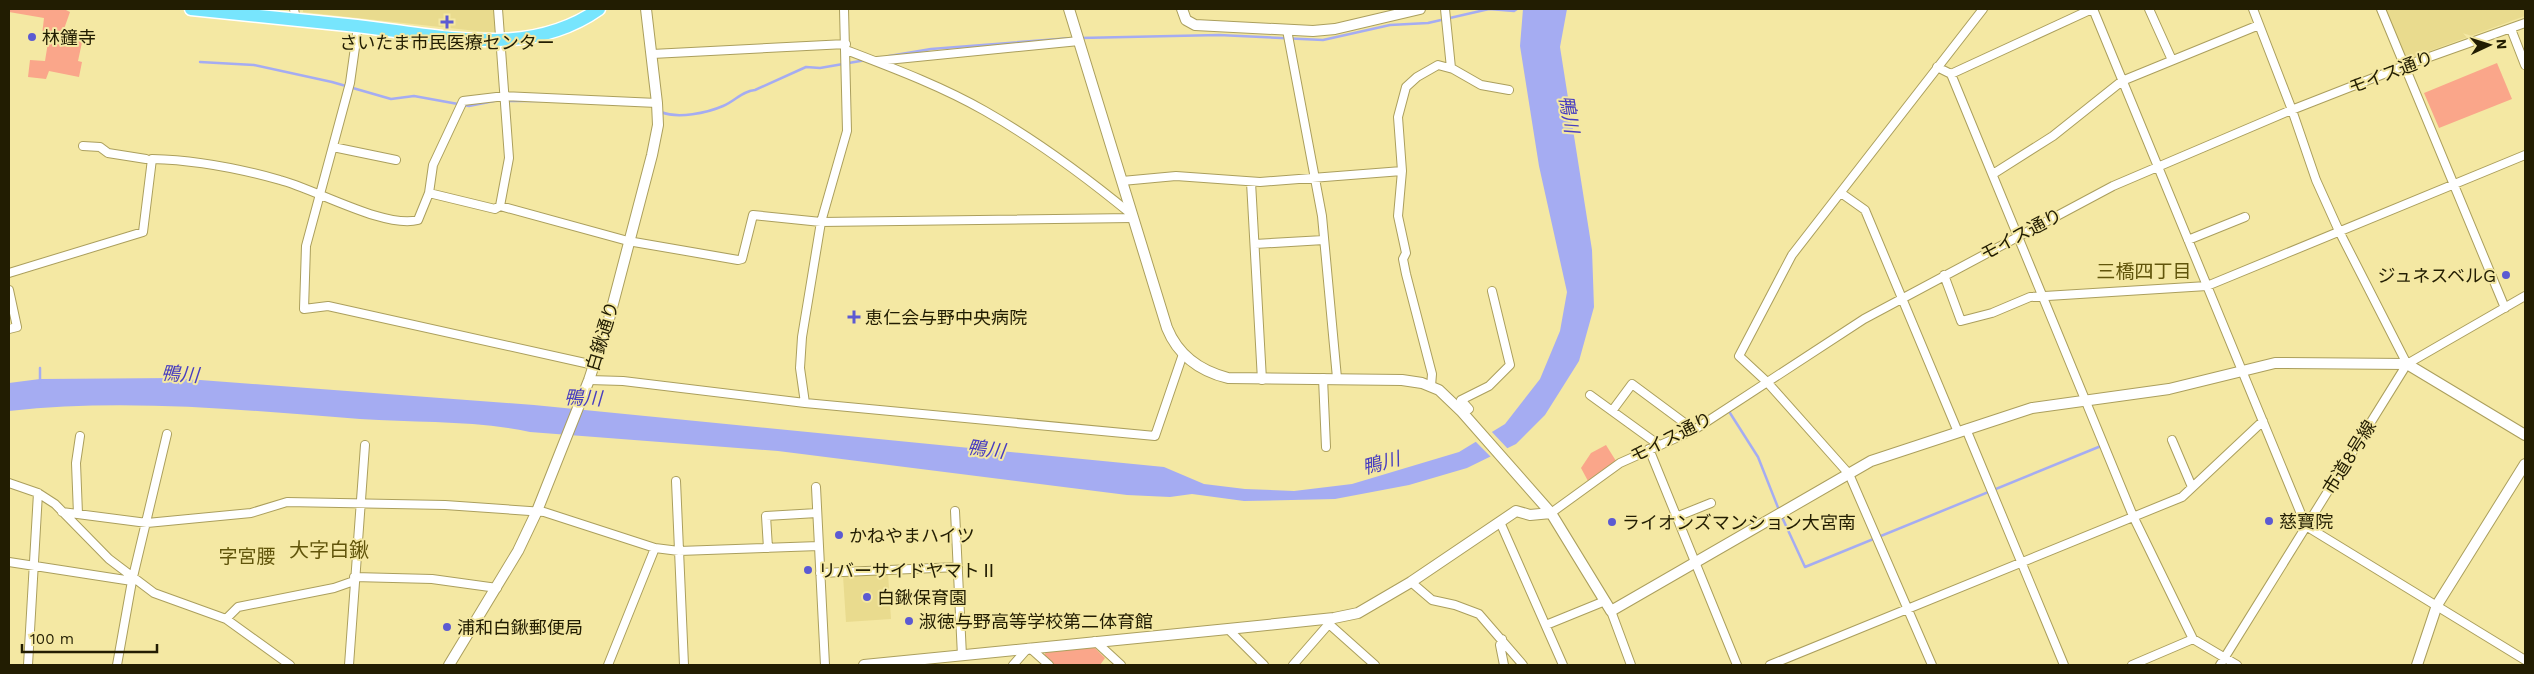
<svg xmlns="http://www.w3.org/2000/svg" width="2534" height="674" font-family="'Work Sans','Noto Sans JP',sans-serif">
<style>
.built{fill:#e9db8e}
.green{fill:#faa68a}
.water{fill:#a5acf2}
.pier{fill:#f4e8a3}
.lines{fill:none;stroke-linecap:round;stroke-linejoin:round}
.stream{stroke:#a5acf2;stroke-width:2.5}
.minor-casing{stroke:#ab9f5d;stroke-width:10}
.tertiary-casing{stroke:#ab9f5d;stroke-width:12}
.primary-casing{stroke:#fff;stroke-width:15}
.minor{stroke:#fff;stroke-width:8}
.tertiary{stroke:#fff;stroke-width:10}
.primary{stroke:#77e5fd;stroke-width:12}
.poi-dot{fill:#5c5ad2;stroke:#f4e8a3;stroke-width:2}
.labels{text-anchor:middle;dominant-baseline:central;stroke-width:4;stroke-linejoin:round;paint-order:stroke}
.poi-label{font-size:18px;fill:#221d02;stroke:#f4e8a3;text-anchor:start}
.street-label{font-size:18px;fill:#221d02;stroke:#f4e8a3}
.water-label{font-size:19px;font-style:italic;fill:#483dc0;stroke:#f4e8a3}
.neighbourhood-label{font-size:19px;fill:#61550b;stroke:#f4e8a3}
.quarter-label{font-size:20px;fill:#61550b;stroke:#f4e8a3}
</style>
<rect width="100%" height="100%" fill="#f4e8a3"/>
<path class="built" d="M 303,9 L 494,9 L 495,33 L 303,12 Z
M 2385,9 L 2525,9 L 2525,16 L 2405,60 Z
M 888,573 L 891,619 L 846,622 L 843,576 Z"/>
<path class="green" d="M 9,9 L 64,9 L 70,12 L 64,29 L 84,33 L 78,61 L 82,62 L 79,77 L 49,71 L 46,79 L 28,77 L 30,60 L 45,61 L 49,36 L 42,35 L 44,18 L 9,12 Z
M 2497,63 L 2512,99 L 2439,128 L 2424,93 Z
M 1606,445 L 1616,461 L 1588,481 L 1581,468 L 1591,453 Z
M 1094,647 L 1105,658 L 1100,665 L 1053,665 L 1044,657 L 1046,651 Z"/>
<path class="water" d="M 1523,9 L 1567,9 L 1560,47 L 1592,250 L 1594,307 L 1579,361 L 1545,415 L 1516,444 L 1467,468 L 1409,485 L 1335,499 L 1244,501 L 1192,494 L 1170,497 L 1127,495 L 778,451 L 530,432 C 474,420 417,423 360,419 C 243,410 126,398 9,411 L 9,383 L 40,379 L 174,378 L 534,405 L 1164,467 L 1204,484 L 1245,489 L 1294,491 L 1352,484 L 1459,452 L 1505,424 L 1540,379 L 1560,331 L 1567,292 L 1539,166 L 1520,46 Z"/>
<path class="pier" d="M 1490,430 L 1509,450 L 1492,458 L 1474,440 Z"/>
<g class="lines">
<path class="stream" d="M 1080,38 L 1219,35 L 1323,40 L 1390,25 L 1428,23 L 1489,9 L 1514,11 L 1517,9
M 889,56 L 931,49 L 1072,38
M 200,62 L 254,65 L 332,82 L 391,99 L 414,96 L 469,106 L 494,101
M 507,101 L 542,101
M 661,112 C 678,119 707,113 723,106 C 735,101 742,91 755,90 L 806,67 L 820,68 L 866,60
M 40,368 L 40,382
M 1730,413 L 1758,457 L 1779,510
M 1781,515 L 1805,567 L 2101,446"/>
<defs>
<path id="minor" d="M 294,9 L 296,20
M 498,9 L 509,158 L 500,206
M 1445,9 L 1451,68
M 2093,9 L 2306,526 L 2525,660
M 2149,9 L 2172,60
M 2253,9 L 2292,110 L 2316,180 L 2339,231 L 2407,364
M 2381,9 L 2505,308
M 358,26 L 350,83 L 306,246 L 304,309 L 328,306 L 594,365
M 2511,29 L 2525,65
M 1287,30 L 1322,216 L 1337,378
M 846,50 C 893,68 941,86 985,111 C 1036,140 1086,177 1131,214
M 652,54 L 846,44
M 877,61 L 1079,41
M 1937,67 L 1951,74 L 2133,516 L 2193,639 L 2237,665
M 1951,74 L 2092,9
M 83,146 L 100,147 L 108,153 L 146,159
M 333,147 L 396,160
M 1993,174 L 2053,136 L 2122,81 L 2259,25
M 1122,181 L 1176,176 L 1260,182 L 1402,171
M 1251,182 L 1262,380
M 429,193 L 433,165 L 463,101 L 505,96 L 657,103
M 1841,193 L 1865,210 L 1958,432
M 2188,240 L 2245,217
M 1255,244 L 1324,240
M 9,273 L 143,232 L 152,159 C 193,160 241,169 280,180 C 315,189 385,229 418,220 L 429,193 L 495,209 L 500,206 L 628,241 L 738,260 L 742,259 L 753,215 L 821,222 L 1133,218
M 1944,275 L 1961,321 L 1992,313 L 2030,297 L 2207,286 L 2525,155
M 9,290 L 17,327 L 9,329
M 1323,378 L 1326,447
M 589,380 L 623,381 L 805,403 L 1155,436 L 1183,354
M 1431,386 L 1432,374 L 1406,274 L 1403,259 L 1406,253 L 1398,216 L 1402,171 L 1398,117 L 1406,87 L 1417,77 L 1438,65 L 1453,69 L 1481,85 L 1509,90
M 1590,395 L 1659,445
M 805,403 L 800,368 L 802,337 L 821,222 L 847,131 L 844,9
M 1469,409 L 1461,400 L 1489,386 L 1510,365 L 1492,291
M 1612,411 L 1632,384 L 1694,430
M 1966,429 L 2064,665
M 2172,440 L 2192,487
M 1649,449 L 1737,665
M 676,481 L 684,665
M 9,483 L 38,493 L 55,504 L 109,559 L 154,593 L 226,619 L 290,665
M 816,487 L 825,665
M 955,511 L 962,656
M 62,512 L 147,523 L 251,513 L 287,502 L 445,505 L 544,512 L 655,548 L 679,551 L 819,546
M 1551,513 L 1620,463 L 1694,430 L 1864,319 L 2113,186 L 2289,111 L 2404,66 L 2525,23
M 78,514 L 76,463 L 80,436
M 1676,517 L 1711,503
M 1500,522 L 1563,665
M 768,548 L 766,516 L 817,513
M 9,562 L 132,581 L 167,434
M 820,573 L 958,567
M 354,577 L 432,579 L 497,588
M 1411,582 L 1432,600 L 1455,605 L 1479,614 L 1523,665
M 1611,611 L 1631,665
M 226,619 L 238,607 L 334,588 L 354,581
M 1329,624 L 1375,665
M 1546,625 L 1605,601
M 1228,629 L 1264,665
M 1502,639 L 1500,645 L 1504,665
M 1095,641 L 1121,665
M 1030,648 L 1049,665
M 28,665 L 38,493
M 117,665 L 132,581
M 349,665 L 365,445
M 608,665 L 655,548
M 1013,665 L 1028,648
M 1293,665 L 1334,618
M 1770,665 L 2182,497 L 2263,421
M 1932,665 L 1849,474 L 1767,382 L 1739,356 L 1792,255 L 1983,9
M 2132,665 L 2193,639
M 2220,665 L 2407,364 L 2525,296"/>
<path id="tertiary" d="M 1069,9 L 1167,328 C 1178,355 1200,371 1228,378 L 1402,380 L 1422,383 L 1439,390 L 1462,412 L 1551,513 L 1611,611 L 1871,461 L 2032,408 L 2169,389 L 2275,363 L 2407,364 L 2525,435
M 1182,9 L 1186,20 L 1195,25 L 1313,31 L 1335,29 L 1420,9
M 449,665 L 518,551 L 537,511 L 589,380 L 609,319 L 652,155 L 658,125 L 657,103 L 646,9
M 864,665 L 1228,629 L 1334,618 L 1358,613 L 1411,582 L 1516,511 L 1530,515 L 1551,513
M 2417,665 L 2437,605 L 2525,464"/>
<path id="primary" d="M 191,9 C 246,15 302,20 357,26 C 439,35 527,60 599,9"/>
</defs>
<use href="#minor" class="minor-casing"/>
<use href="#tertiary" class="tertiary-casing"/>
<use href="#primary" class="primary-casing"/>
<use href="#minor" class="minor"/>
<use href="#tertiary" class="tertiary"/>
<use href="#primary" class="primary"/>
</g>
<g class="poi-dot">
<path d="M444.5 14.5h5v5h5v5h-5v5h-5v-5h-5v-5h5z"/>
<circle cx="32" cy="37" r="5"/>
<circle cx="2506" cy="275" r="5"/>
<path d="M851.5 309.5h5v5h5v5h-5v5h-5v-5h-5v-5h5z"/>
<circle cx="2269" cy="521" r="5"/>
<circle cx="1612" cy="522" r="5"/>
<circle cx="839" cy="535" r="5"/>
<circle cx="808" cy="570" r="5"/>
<circle cx="867" cy="597" r="5"/>
<circle cx="909" cy="621" r="5"/>
<circle cx="447" cy="627" r="5"/>
</g>
<g class="labels">
<g class="poi-label">
<text x="42" y="37">林鐘寺</text>
<text x="447" y="42" text-anchor="middle">さいたま市民医療センター</text>
<text x="2496" y="275" text-anchor="end">ジュネスベルG</text>
<text x="865" y="317">恵仁会与野中央病院</text>
<text x="2279" y="521">慈寶院</text>
<text x="1622" y="522">ライオンズマンション大宮南</text>
<text x="849" y="535">かねやまハイツ</text>
<text x="818" y="570">リバーサイドヤマトⅡ</text>
<text x="877" y="597">白鍬保育園</text>
<text x="919" y="621">淑徳与野高等学校第二体育館</text>
<text x="457" y="627">浦和白鍬郵便局</text>
</g>
<g class="street-label">
<text transform="translate(2391 72) rotate(-21)">モイス通り</text>
<text transform="translate(2021 234) rotate(-28)">モイス通り</text>
<text transform="translate(602 336) rotate(-73)">白鍬通り</text>
<text transform="translate(1671 437) rotate(-27)">モイス通り</text>
<text transform="translate(2349 457) rotate(-58)">市道8号線</text>
</g>
<g class="water-label">
<text transform="translate(1569 114) rotate(80)">鴨川</text>
<text transform="translate(180 374) rotate(4)">鴨川</text>
<text transform="translate(583 398) rotate(2)">鴨川</text>
<text transform="translate(986 449) rotate(7)">鴨川</text>
<text transform="translate(1381 463) rotate(-15)">鴨川</text>
</g>
<g class="neighbourhood-label">
<text x="2144" y="271">三橋四丁目</text>
<text x="247" y="556">字宮腰</text>
</g>
<g class="quarter-label">
<text x="329" y="550">大字白鍬</text>
</g>
</g>
<rect width="2534" height="674" fill="none" stroke="#221d02" stroke-width="20"/>
<g transform="translate(2489 45) rotate(86)" stroke="#f4e8a3" stroke-width="4" paint-order="stroke">
<path d="M0-4L9 19L0 12L-9 19Z" fill="#221d02"/>
<text y="-8" font-size="14" font-weight="bold" text-anchor="middle" fill="#221d02">N</text>
</g>
<path d="M22 644v8h135v-8" fill="none" stroke="#221d02" stroke-width="2.5"/>
<text x="30" y="644" font-size="15" fill="#221d02" stroke="#f4e8a3" stroke-width="4" paint-order="stroke">100 m</text>
</svg>
